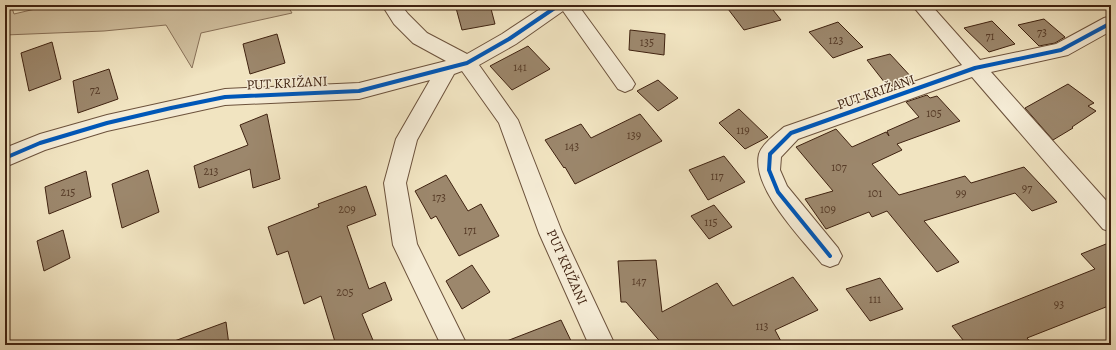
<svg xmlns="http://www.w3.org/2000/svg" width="1116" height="350" font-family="Alegreya,serif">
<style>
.green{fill:#d3c3a3;stroke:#89725a}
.building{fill:#9c876c;stroke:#3f2210}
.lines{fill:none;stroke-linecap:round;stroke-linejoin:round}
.minor-casing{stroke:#6c523c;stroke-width:2}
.minor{fill:#f6edd7;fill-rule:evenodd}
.cycleway-casing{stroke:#f6edd7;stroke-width:6}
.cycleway{stroke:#0057b8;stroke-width:4}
.labels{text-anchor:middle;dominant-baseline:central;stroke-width:3;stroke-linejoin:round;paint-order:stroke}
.number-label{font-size:12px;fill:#563b27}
.street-label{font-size:14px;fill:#3f2210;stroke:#f6edd7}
</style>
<rect width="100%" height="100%" fill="#f1e4c1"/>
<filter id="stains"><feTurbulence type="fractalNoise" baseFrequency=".005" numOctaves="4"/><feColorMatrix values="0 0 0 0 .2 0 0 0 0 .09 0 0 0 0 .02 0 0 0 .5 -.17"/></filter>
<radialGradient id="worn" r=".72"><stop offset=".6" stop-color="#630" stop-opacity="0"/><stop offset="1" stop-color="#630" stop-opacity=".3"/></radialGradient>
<path class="green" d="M 5,5 L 11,5 L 14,14 L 52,5 L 287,5 L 292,13 L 201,33 L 192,68 L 166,25 L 104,31 L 5,35 Z"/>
<path class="building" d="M 490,5 L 495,24 L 462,30 L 456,8 Z
M 725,5 L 769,5 L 781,20 L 744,30 Z
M 1044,19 L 1065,37 L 1055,43 L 1039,46 L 1018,25 Z
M 992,21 L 1015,44 L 989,52 L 964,28 Z
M 838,22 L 863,47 L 833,58 L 809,32 Z
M 630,30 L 665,34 L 664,55 L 629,50 Z
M 277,34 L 285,63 L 250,74 L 243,44 Z
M 52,42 L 61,79 L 29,91 L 21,53 Z
M 528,46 L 550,69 L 512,90 L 490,66 Z
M 890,54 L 914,80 L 893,87 L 888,82 L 885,83 L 867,60 Z
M 109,69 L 118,99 L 78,113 L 73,81 Z
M 658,80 L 678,98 L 658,111 L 637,91 Z
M 1068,84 L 1094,103 L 1088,106 L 1096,111 L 1072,127 L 1073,128 L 1053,140 L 1025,108 Z
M 927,95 L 930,98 L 937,96 L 960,121 L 897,144 L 902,150 L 872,164 L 899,195 L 965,176 L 971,183 L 1024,167 L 1057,202 L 1032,211 L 1015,193 L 924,221 L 959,262 L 937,272 L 887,211 L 872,217 L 869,212 L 826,229 L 805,199 L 833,191 L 796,147 L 836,129 L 852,147 L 886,132 L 889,136 L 887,131 L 919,117 L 906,102 Z
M 739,109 L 768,137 L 745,149 L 719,123 Z
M 267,114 L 280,179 L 253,188 L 250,169 L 199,188 L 194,166 L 248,145 L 240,125 Z
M 640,114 L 662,141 L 575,184 L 565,167 L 564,168 L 545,140 L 581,124 L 591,138 Z
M 724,156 L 745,182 L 708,200 L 689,170 Z
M 148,170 L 159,212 L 122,228 L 112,184 Z
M 86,171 L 91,197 L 49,214 L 45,187 Z
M 446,175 L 468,211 L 481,204 L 499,236 L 459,256 L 436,216 L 431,219 L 415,191 Z
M 366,186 L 376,215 L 347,226 L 369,289 L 385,282 L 392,300 L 362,314 L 375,345 L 336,345 L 321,296 L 304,304 L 288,251 L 277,255 L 268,227 L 319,207 L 318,204 Z
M 714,205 L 732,227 L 709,239 L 691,216 Z
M 63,230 L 70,258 L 44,271 L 37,241 Z
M 1111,242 L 1111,305 L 1027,338 L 1033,345 L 967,345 L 952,326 L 1095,269 L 1081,254 Z
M 656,260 L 662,312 L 717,283 L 733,306 L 793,277 L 818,310 L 775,330 L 783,345 L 663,345 L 626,302 L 621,302 L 618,261 Z
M 472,265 L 490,292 L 462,309 L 446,281 Z
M 880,278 L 903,309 L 870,321 L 846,289 Z
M 561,320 L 573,345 L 500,345 L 499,344 Z
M 226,322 L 229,345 L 169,345 L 169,343 Z"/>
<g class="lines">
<defs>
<path id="minor" d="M 382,5 L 401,5 L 408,14 L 427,33 L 467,54 L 502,34 L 546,5 L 578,5 L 632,79 L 635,84 L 632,89 L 625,92 L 618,89 L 563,11 L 516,44 L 479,65 L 518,120 L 562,232 L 615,345 L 589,345 L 539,233 L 499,123 L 462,71 L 454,74 L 417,140 L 406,183 L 417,244 L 467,345 L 441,345 L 393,245 L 384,183 L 396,139 L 430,80 L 359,99 L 225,105 L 107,131 L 45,150 L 5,167 L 5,148 L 40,134 L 107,115 L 225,89 L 359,83 L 446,61 L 413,43 L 394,24 Z
M 912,5 L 931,5 L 980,60 L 1056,44 L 1104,18 L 1111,16 L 1111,31 L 1068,55 L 991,72 L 1111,206 L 1111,232 L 1103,229 L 972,77 L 798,139 L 781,157 L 780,170 L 787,186 L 838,248 L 842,256 L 838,264 L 830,267 L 822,264 C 802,239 751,188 759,154 C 762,144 776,134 784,127 L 962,65 Z"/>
</defs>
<use href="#minor" class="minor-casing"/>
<use href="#minor" class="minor"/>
<defs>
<path id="cycleway" d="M 5,158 L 40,143 L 107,123 L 171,108 L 225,97 L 359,91 L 467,63 L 509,39 L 559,5
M 830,256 L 778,192 L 769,170 L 770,154 L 791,133 L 975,68 L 1061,50 L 1111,23"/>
</defs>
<use href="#cycleway" class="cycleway-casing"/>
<use href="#cycleway" class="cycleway"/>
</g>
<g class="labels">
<g class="number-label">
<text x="1042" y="32">73</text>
<text x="990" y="36">71</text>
<text x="836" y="40">123</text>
<text x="647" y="42">135</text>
<text x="520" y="67">141</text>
<text x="95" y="90">72</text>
<text x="934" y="113">105</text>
<text x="743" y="130">119</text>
<text x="634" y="135">139</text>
<text x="572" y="146">143</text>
<text x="839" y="167">107</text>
<text x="211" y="171">213</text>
<text x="717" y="176">117</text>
<text x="1027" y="188">97</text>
<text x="68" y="192">215</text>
<text x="875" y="193">101</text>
<text x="961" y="193">99</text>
<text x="439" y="197">173</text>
<text x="347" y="209">209</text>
<text x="828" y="209">109</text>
<text x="711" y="222">115</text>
<text x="470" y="230">171</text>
<text x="639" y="281">147</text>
<text x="345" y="292">205</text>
<text x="875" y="299">111</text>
<text x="1059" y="304">93</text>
<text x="762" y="326">113</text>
</g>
<g class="street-label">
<text transform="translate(287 83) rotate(-3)">PUT KRIŽANI</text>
<text transform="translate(876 92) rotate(-19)">PUT KRIŽANI</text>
<text transform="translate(567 267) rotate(66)">PUT KRIŽANI</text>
</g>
</g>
<rect width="1116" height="350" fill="none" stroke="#f1e4c1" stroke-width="20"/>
<rect x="6" y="6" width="1104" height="338" fill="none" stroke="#3f2210" stroke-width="2"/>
<rect x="10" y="10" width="1096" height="330" fill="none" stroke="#3f2210"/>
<rect width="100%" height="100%" filter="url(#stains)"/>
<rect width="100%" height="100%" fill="url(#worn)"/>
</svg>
